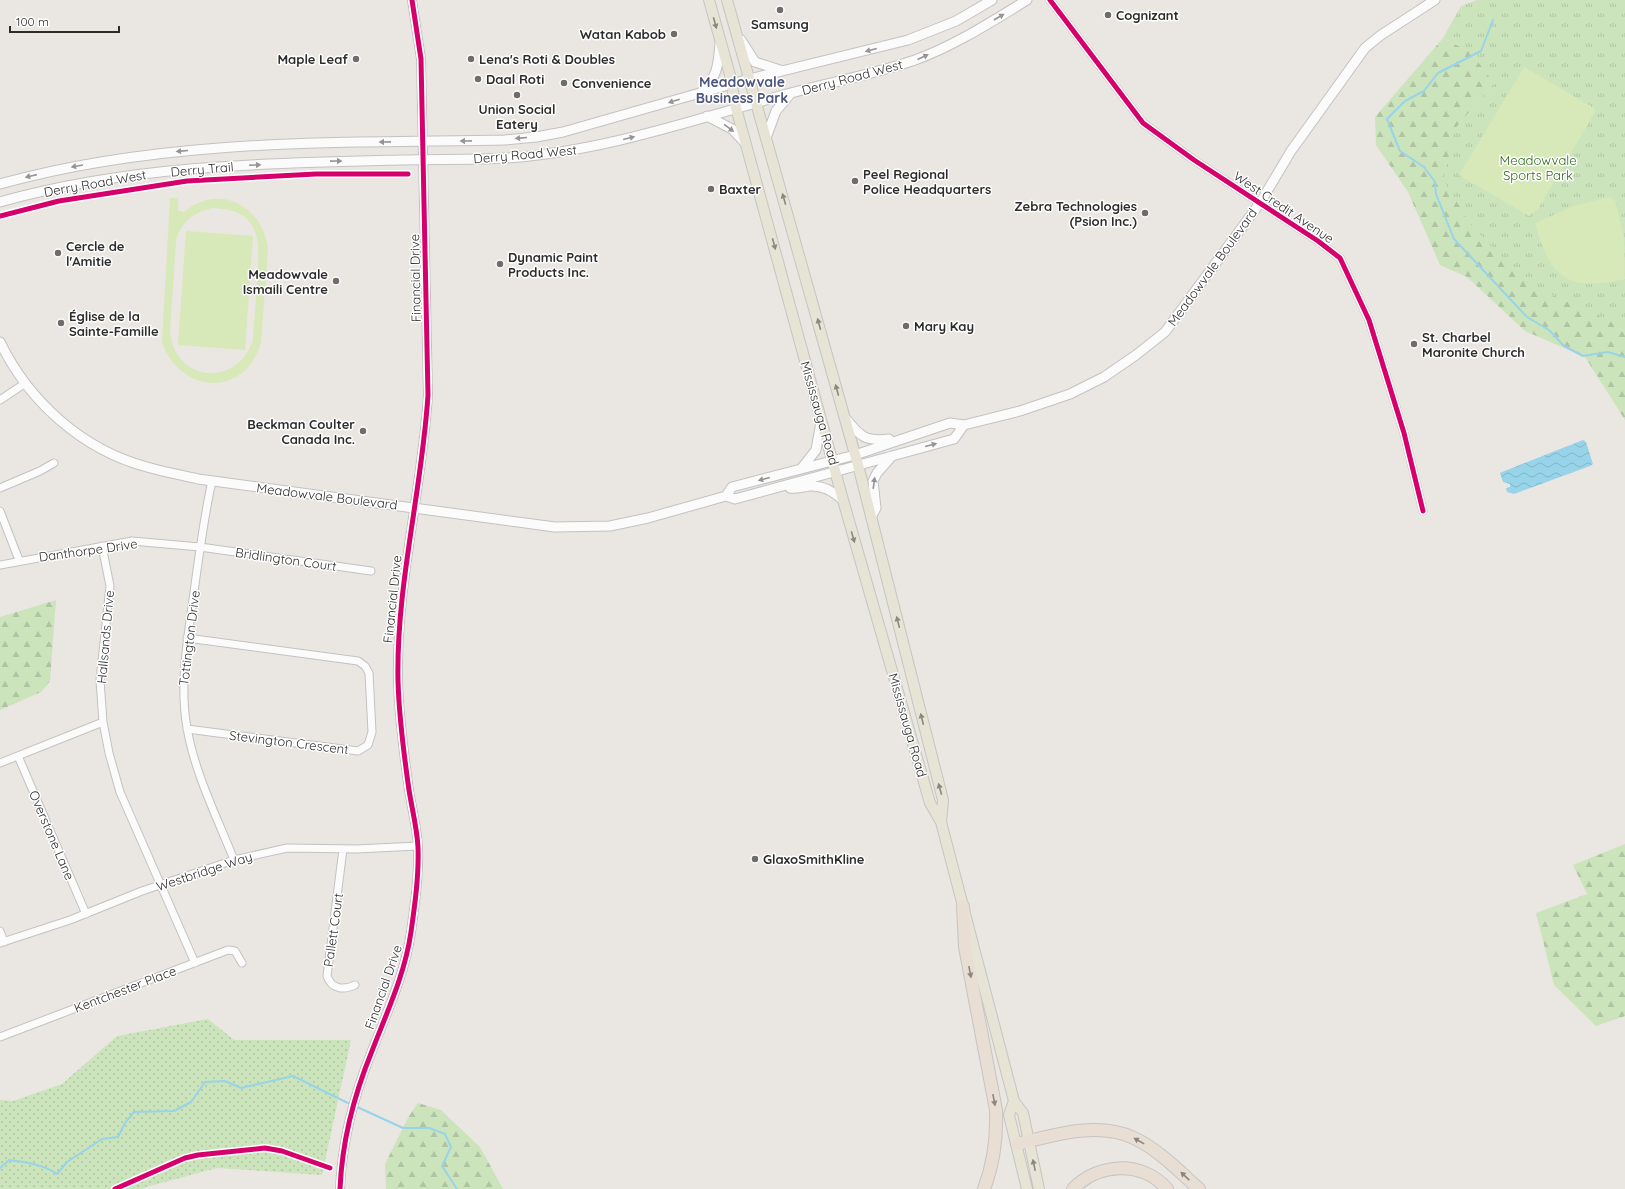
<svg xmlns="http://www.w3.org/2000/svg" width="1625" height="1189" font-family="Quicksand,sans-serif">
<style>
.grass{fill:url(#grass-dots)}
.forest{fill:url(#forest-firs)}
.park{fill:url(#park-tufts)}
.pitch{fill:#d7e8b9;fill-rule:evenodd}
.water{fill:url(#water-waves)}
.lines{fill:none;stroke-linecap:round;stroke-linejoin:round}
.stream{stroke:#97d4ea;stroke-width:2}
.minor-casing{stroke:#c3c2c3;stroke-width:9}
.tertiary-casing{stroke:#c3c2c3;stroke-width:10}
.secondary-casing{stroke:#c3c2c3;stroke-width:11}
.primary-casing{stroke:#c6c4c2;stroke-width:12}
.motorway-casing{stroke:#c6c4c2;stroke-width:14}
.minor{stroke:#fcfbfb;stroke-width:7}
.tertiary{stroke:#fcfbfb;stroke-width:8}
.secondary{stroke:#fcfbfb;stroke-width:9}
.primary{stroke:#e7e3d5;stroke-width:10}
.motorway{stroke:#e9ded4;stroke-width:12}
.cycleway-casing{stroke:#fff;stroke-width:8}
.cycleway{stroke:#d6006c;stroke-width:5}
.oneway{fill:#949494}
.oneway2{fill:#8a8880}
.oneway3{fill:#8a8580}
.poi-dot{fill:#6e6d6c;stroke:#fff;stroke-width:1.5}
.labels{text-anchor:middle;dominant-baseline:central;stroke-width:3;stroke-linejoin:round;paint-order:stroke}
.poi-label{font-size:13px;font-weight:bold;fill:#2c2c2c;stroke:#fff;text-anchor:start}
.street-label{font-size:13px;fill:#2c2c2c;stroke:#fff}
.park-label{font-size:13px;fill:#2c691b;stroke:#fff}
.neighbourhood-label{font-size:14px;font-weight:bold;fill:#4c557c;stroke:#fff}
</style>
<defs>
<pattern id="grass-dots" width="8" height="8" patternUnits="userSpaceOnUse"><rect width="8" height="8" fill="#cce4bc"/><path d="M2 2h.1M6 6h.1" fill="none" stroke="#afc4a2" stroke-width="1.8" stroke-linecap="round"/></pattern>
<pattern id="forest-firs" width="22" height="20" patternUnits="userSpaceOnUse"><rect width="22" height="20" fill="#cce4bc"/><path d="M5 1l3.5 6h-7zM16 11l3.5 6h-7z" fill="#afc4a2"/></pattern>
<pattern id="park-tufts" width="24" height="20" patternUnits="userSpaceOnUse"><rect width="24" height="20" fill="#cce4bc"/><path d="M3 7l-1-3M5 7V3M7 7l1-3M15 17l-1-3M17 17v-4M19 17l1-3" fill="none" stroke="#afc4a2"/></pattern>
<pattern id="water-waves" width="16" height="10" patternUnits="userSpaceOnUse"><rect width="16" height="10" fill="#97d4ea"/><path d="M0 5q4-4 8 0t8 0" fill="none" stroke="#82b6c9"/></pattern>
</defs>
<rect width="100%" height="100%" fill="#eae6e2"/>
<path class="grass" d="M 208,1019 L 234,1040 L 351,1040 L 322,1175 L 217,1168 L 146,1187 L 143,1189 L 0,1189 L 0,1100 L 13,1101 L 62,1084 L 117,1036 Z"/>
<path class="forest" d="M 1443,38 L 1471,52 L 1494,83 L 1455,129 L 1614,323 L 1625,333 L 1625,420 L 1585,357 L 1525,331 L 1467,277 L 1440,265 L 1408,192 L 1376,145 L 1375,117 Z
M 56,600 L 50,681 L 41,692 L 0,710 L 0,617 Z
M 1625,844 L 1625,1016 L 1596,1026 L 1554,985 L 1536,913 L 1587,894 L 1573,865 Z
M 418,1103 L 441,1110 L 480,1147 L 503,1189 L 386,1189 L 385,1164 L 409,1116 Z"/>
<path class="park" d="M 1477,0 L 1625,0 L 1625,333 L 1614,323 L 1527,284 L 1472,226 L 1443,180 L 1455,129 L 1494,83 L 1471,52 L 1443,38 L 1461,6 Z"/>
<path class="pitch" d="M 1524,67 L 1594,108 L 1595,112 L 1538,209 L 1529,216 L 1459,175 Z
M 1610,197 L 1615,200 L 1624,237 L 1625,279 C 1568,292 1550,279 1535,223 L 1574,206 Z
M 170,198 L 178,198 L 178,211 L 184,212 C 219,182 263,206 268,249 L 261,342 C 246,398 180,395 162,342 ZM 212,208 C 263,209 260,243 257,282 C 256,301 254,321 253,340 C 237,389 173,382 170,330 L 176,241 C 181,222 193,213 212,208 Z
M 186,231 L 253,236 L 245,350 L 178,345 Z"/>
<path class="water" d="M 1583,440 L 1586,442 L 1593,464 L 1590,466 L 1514,494 L 1507,492 L 1506,488 L 1510,487 L 1510,484 L 1503,482 L 1500,473 L 1502,472 Z"/>
<g class="lines">
<path class="stream" d="M 1493,20 L 1481,51 L 1438,73 L 1424,91 L 1405,101 L 1387,119 L 1400,151 L 1424,167 L 1435,182 L 1436,194 L 1454,239 L 1527,317 L 1549,330 L 1564,346 L 1583,356 L 1608,352 L 1625,357
M 355,1106 L 403,1128 L 429,1128 L 445,1134 L 451,1147 L 442,1166 L 457,1189
M 0,1168 L 9,1160 C 25,1162 43,1164 57,1174 L 67,1162 L 102,1139 L 118,1137 L 125,1123 L 134,1112 L 174,1111 L 191,1102 L 205,1082 L 225,1081 L 241,1088 L 293,1076 L 352,1105"/>
<defs>
<path id="minor" d="M 1050,0 L 1143,123 L 1194,160 L 1318,241 L 1340,258 L 1369,320 L 1404,433 L 1423,511
M 0,400 L 24,384
M 212,481 C 204,517 199,555 194,592 C 188,638 179,682 187,728 C 195,774 217,817 234,860
M 0,488 L 40,471 L 54,463
M 0,511 L 19,560
M 102,546 L 110,586 L 100,680 L 103,722 L 109,753 L 120,792 L 195,963
M 0,565 L 132,541 L 200,547 L 371,571
M 187,638 L 358,661 L 365,666 L 369,673 L 372,732 L 368,745 L 358,751 L 187,729
M 18,756 L 86,914
M 0,763 L 103,722
M 343,849 L 327,976 C 332,990 344,990 355,985
M 0,931 L 4,942
M 0,943 L 70,920 L 142,891 L 234,860 L 287,848 L 356,849 L 418,846
M 0,1037 L 228,950 L 235,951 L 242,963"/>
<path id="tertiary" d="M 340,1189 C 342,1141 354,1095 372,1051 C 387,1012 405,974 411,932 C 415,904 419,875 418,847 C 417,828 412,809 409,790 C 404,755 399,718 398,681 C 396,585 422,491 428,395 L 421,59 L 412,0"/>
<path id="secondary" d="M 741,40 L 755,62 L 780,70
M 702,91 C 718,76 718,65 720,44
M 707,116 L 732,129 L 746,144
M 766,138 L 776,111 L 791,93
M 0,184 C 164,138 336,143 505,140 L 536,137 L 563,132 L 749,79 L 908,40 L 956,21 L 992,0
M 0,202 C 130,165 267,163 401,160 C 436,159 472,160 507,158 C 596,152 681,124 766,100 C 815,85 866,77 915,60 C 954,46 991,22 1027,0
M 0,342 C 29,402 83,450 147,467 C 164,472 181,475 198,479 L 555,527 L 610,526 L 648,518 L 726,496 L 735,499 L 954,439 L 964,425
M 845,418 C 860,436 865,442 889,439
M 801,469 L 816,450 L 821,422
M 790,488 C 796,489 802,487 809,486 C 823,485 832,491 843,500
M 726,496 L 732,487 L 855,455 L 950,423 L 964,425 L 1020,411 L 1070,394 L 1104,377 L 1136,355 L 1165,332 L 1260,203 L 1291,151 L 1365,48 L 1381,35 L 1435,0
M 871,517 L 876,508 L 873,481 L 877,473 L 892,456"/>
<path id="primary" d="M 709,0 L 730,75 L 736,108 L 843,500 L 930,803 L 941,822 L 1014,1101 L 1023,1113 L 1039,1189
M 727,0 L 858,465 L 943,800 L 941,822
M 1014,1101 L 1009,1115 L 1027,1189"/>
<path id="motorway" d="M 963,906 L 965,947 L 996,1110 C 997,1138 994,1163 984,1189
M 1017,1144 C 1053,1135 1098,1121 1134,1138 C 1159,1150 1179,1171 1199,1189
M 1073,1189 C 1098,1163 1142,1160 1167,1189"/>
</defs>
<use href="#minor" class="minor-casing"/>
<use href="#tertiary" class="tertiary-casing"/>
<use href="#secondary" class="secondary-casing"/>
<use href="#primary" class="primary-casing"/>
<use href="#motorway" class="motorway-casing"/>
<use href="#minor" class="minor"/>
<use href="#tertiary" class="tertiary"/>
<use href="#secondary" class="secondary"/>
<use href="#primary" class="primary"/>
<use href="#motorway" class="motorway"/>
<defs>
<path id="cycleway" d="M 1050,0 L 1143,123 L 1194,160 L 1318,241 L 1340,258 L 1369,320 L 1404,433 L 1423,511
M 0,216 L 59,201 L 187,181 L 316,174 L 408,174
M 115,1189 L 185,1158 L 198,1155 L 265,1148 L 282,1151 L 330,1168
M 340,1189 C 342,1141 354,1095 372,1051 C 387,1012 405,974 411,932 C 415,904 419,875 418,847 C 417,828 412,809 409,790 C 404,755 399,718 398,681 C 396,585 422,491 428,395 L 421,59 L 412,0"/>
</defs>
<use href="#cycleway" class="cycleway-casing"/>
<use href="#cycleway" class="cycleway"/>
</g>
<defs><path id="oneway-solid" d="M-6-.8H1V-3.2L6.5 0L1 3.2V.8H-6Z"/></defs>
<g class="oneway">
<use href="#oneway-solid" transform="translate(999 17) rotate(-30)"/>
<use href="#oneway-solid" transform="translate(871 50) rotate(165)"/>
<use href="#oneway-solid" transform="translate(923 57) rotate(-25)"/>
<use href="#oneway-solid" transform="translate(674 101) rotate(162)"/>
<use href="#oneway-solid" transform="translate(729 128) rotate(37)"/>
<use href="#oneway-solid" transform="translate(521 138) rotate(175)"/>
<use href="#oneway-solid" transform="translate(629 138) rotate(-14)"/>
<use href="#oneway-solid" transform="translate(466 141) rotate(179)"/>
<use href="#oneway-solid" transform="translate(385 142) rotate(179)"/>
<use href="#oneway-solid" transform="translate(182 151) rotate(175)"/>
<use href="#oneway-solid" transform="translate(336 161) rotate(-1)"/>
<use href="#oneway-solid" transform="translate(255 165) rotate(-3)"/>
<use href="#oneway-solid" transform="translate(77 166) rotate(170)"/>
<use href="#oneway-solid" transform="translate(31 176) rotate(167)"/>
<use href="#oneway-solid" transform="translate(931 445) rotate(-15)"/>
<use href="#oneway-solid" transform="translate(764 479) rotate(165)"/>
<use href="#oneway-solid" transform="translate(874 483) rotate(-82)"/>
</g>
<g class="oneway2">
<use href="#oneway-solid" transform="translate(715 23) rotate(75)"/>
<use href="#oneway-solid" transform="translate(784 199) rotate(-106)"/>
<use href="#oneway-solid" transform="translate(774 244) rotate(75)"/>
<use href="#oneway-solid" transform="translate(819 324) rotate(-105)"/>
<use href="#oneway-solid" transform="translate(837 390) rotate(-105)"/>
<use href="#oneway-solid" transform="translate(853 537) rotate(74)"/>
<use href="#oneway-solid" transform="translate(898 622) rotate(-104)"/>
<use href="#oneway-solid" transform="translate(922 719) rotate(-104)"/>
<use href="#oneway-solid" transform="translate(940 789) rotate(-105)"/>
<use href="#oneway-solid" transform="translate(1034 1165) rotate(-102)"/>
</g>
<g class="oneway3">
<use href="#oneway-solid" transform="translate(970 972) rotate(79)"/>
<use href="#oneway-solid" transform="translate(994 1100) rotate(79)"/>
<use href="#oneway-solid" transform="translate(1139 1141) rotate(-151)"/>
<use href="#oneway-solid" transform="translate(1185 1176) rotate(-137)"/>
</g>
<g class="poi-dot">
<circle cx="780" cy="10" r="4"/>
<circle cx="1108" cy="15" r="4"/>
<circle cx="674" cy="34" r="4"/>
<circle cx="356" cy="59" r="4"/>
<circle cx="471" cy="59" r="4"/>
<circle cx="478" cy="79" r="4"/>
<circle cx="564" cy="83" r="4"/>
<circle cx="517" cy="95" r="4"/>
<circle cx="855" cy="181" r="4"/>
<circle cx="711" cy="189" r="4"/>
<circle cx="1145" cy="213" r="4"/>
<circle cx="58" cy="253" r="4"/>
<circle cx="500" cy="264" r="4"/>
<circle cx="336" cy="281" r="4"/>
<circle cx="61" cy="323" r="4"/>
<circle cx="906" cy="326" r="4"/>
<circle cx="1414" cy="344" r="4"/>
<circle cx="363" cy="431" r="4"/>
<circle cx="755" cy="859" r="4"/>
</g>
<g class="labels">
<g class="poi-label">
<text x="1116" y="15">Cognizant</text>
<text x="780" y="24" text-anchor="middle">Samsung</text>
<text x="666" y="34" text-anchor="end">Watan Kabob</text>
<text x="348" y="59" text-anchor="end">Maple Leaf</text>
<text x="479" y="59">Lena's Roti &amp; Doubles</text>
<text x="486" y="79">Daal Roti</text>
<text x="572" y="83">Convenience</text>
<text x="517" y="109" text-anchor="middle">Union Social<tspan x="517" dy="15">Eatery</tspan></text>
<text x="863" y="174">Peel Regional<tspan x="863" dy="15">Police Headquarters</tspan></text>
<text x="719" y="189">Baxter</text>
<text x="1137" y="206" text-anchor="end">Zebra Technologies<tspan x="1137" dy="15">(Psion Inc.)</tspan></text>
<text x="66" y="246">Cercle de<tspan x="66" dy="15">l'Amitie</tspan></text>
<text x="508" y="257">Dynamic Paint<tspan x="508" dy="15">Products Inc.</tspan></text>
<text x="328" y="274" text-anchor="end">Meadowvale<tspan x="328" dy="15">Ismaili Centre</tspan></text>
<text x="69" y="316">Église de la<tspan x="69" dy="15">Sainte-Famille</tspan></text>
<text x="914" y="326">Mary Kay</text>
<text x="1422" y="337">St. Charbel<tspan x="1422" dy="15">Maronite Church</tspan></text>
<text x="355" y="424" text-anchor="end">Beckman Coulter<tspan x="355" dy="15">Canada Inc.</tspan></text>
<text x="763" y="859">GlaxoSmithKline</text>
</g>
<g class="street-label">
<text transform="translate(852 77) rotate(-15)">Derry Road West</text>
<text transform="translate(525 154) rotate(-5)">Derry Road West</text>
<text transform="translate(202 169) rotate(-5)">Derry Trail</text>
<text transform="translate(95 183) rotate(-10)">Derry Road West</text>
<text transform="translate(1284 207) rotate(34)">West Credit Avenue</text>
<text transform="translate(1212 267) rotate(-54)">Meadowvale Boulevard</text>
<text transform="translate(415 278) rotate(-91)">Financial Drive</text>
<text transform="translate(820 413) rotate(74)">Mississauga Road</text>
<text transform="translate(327 496) rotate(7)">Meadowvale Boulevard</text>
<text transform="translate(88 550) rotate(-8)">Danthorpe Drive</text>
<text transform="translate(286 559) rotate(8)">Bridlington Court</text>
<text transform="translate(392 599) rotate(-84)">Financial Drive</text>
<text transform="translate(105 637) rotate(-85)">Hallsands Drive</text>
<text transform="translate(189 638) rotate(-83)">Tottington Drive</text>
<text transform="translate(908 725) rotate(74)">Mississauga Road</text>
<text transform="translate(289 742) rotate(7)">Stevington Crescent</text>
<text transform="translate(52 835) rotate(67)">Overstone Lane</text>
<text transform="translate(204 871) rotate(-18)">Westbridge Way</text>
<text transform="translate(333 930) rotate(-82)">Pallett Court</text>
<text transform="translate(383 987) rotate(-71)">Financial Drive</text>
<text transform="translate(125 989) rotate(-21)">Kentchester Place</text>
</g>
<g class="park-label">
<text x="1538" y="160">Meadowvale<tspan x="1538" dy="15">Sports Park</tspan></text>
</g>
<g class="neighbourhood-label">
<text x="742" y="82">Meadowvale<tspan x="742" dy="16">Business Park</tspan></text>
</g>
</g>
<path d="M10 26v6h109v-6" fill="none" stroke="#2c2c2c" stroke-width="2"/>
<text x="16" y="26" font-size="12" fill="#2c2c2c" stroke="#ffffff" stroke-width="3" paint-order="stroke">100 m</text>
</svg>
